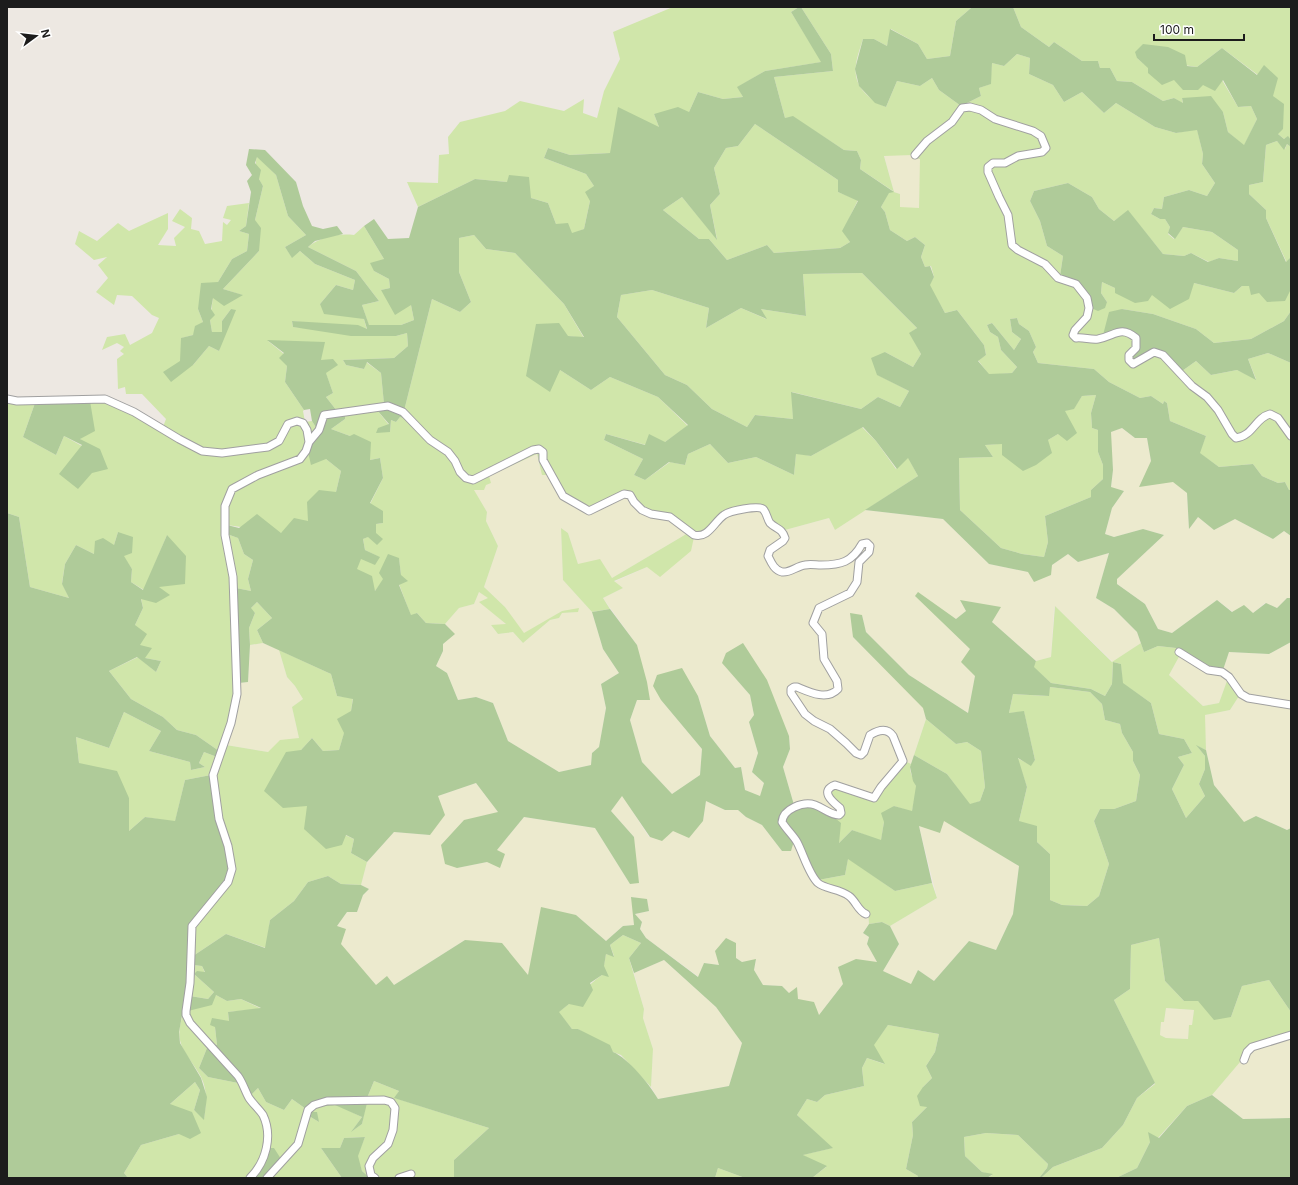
<svg xmlns="http://www.w3.org/2000/svg" width="1298" height="1185" font-family="Inter,sans-serif">
<style>
.farmland{fill:#eceace}
.grass{fill:#d0e6aa;fill-rule:evenodd}
.forest{fill:#afcb99;fill-rule:evenodd}
.lines{fill:none;stroke-linecap:round;stroke-linejoin:round}
.minor-casing{stroke:#a0a0a0;stroke-width:9}
.minor{stroke:#fff;stroke-width:7}
</style>
<rect width="100%" height="100%" fill="#ede8e2"/>
<path class="farmland" d="M 884,155 L 912,155 L 915,158 L 921,159 L 919,208 L 900,208 L 900,194 L 894,192 Z
M 1122,428 L 1135,438 L 1147,438 L 1151,461 L 1187,493 L 1189,529 L 1198,517 L 1214,530 L 1235,519 L 1273,539 L 1284,531 L 1291,536 L 1291,598 L 1287,598 L 1277,608 L 1265,603 L 1253,613 L 1233,612 L 1217,600 L 1172,633 L 1158,629 L 1145,604 L 1117,584 L 1117,579 L 1164,535 L 1143,529 L 1114,537 L 1105,534 L 1112,508 L 1124,491 L 1111,488 L 1113,470 L 1110,432 Z
M 537,454 L 539,465 L 548,475 L 624,496 L 669,519 L 688,533 L 612,578 L 578,564 L 568,533 L 561,528 L 563,580 L 592,612 L 603,649 L 619,673 L 601,684 L 606,708 L 599,747 L 592,753 L 591,765 L 559,772 L 508,741 L 493,703 L 476,697 L 458,700 L 447,673 L 436,666 L 443,651 L 443,644 L 454,634 L 445,624 L 459,608 L 474,604 L 479,592 L 489,598 L 480,602 L 507,625 L 491,625 L 498,634 L 513,632 L 523,643 L 550,620 L 559,618 L 562,613 L 577,612 L 562,611 L 524,634 L 505,607 L 484,587 L 498,546 L 486,521 L 487,512 L 473,490 L 485,485 L 489,476 Z
M 756,509 L 760,510 L 774,529 L 783,537 L 768,548 L 780,574 L 806,567 L 833,567 L 864,546 L 866,546 L 867,547 L 855,581 L 848,591 L 818,606 L 810,623 L 812,628 L 820,635 L 835,682 L 835,688 L 830,691 L 818,692 L 789,688 L 804,715 L 829,732 L 858,757 L 872,737 L 881,733 L 889,734 L 901,760 L 874,794 L 839,809 L 839,812 L 794,805 L 783,767 L 790,749 L 789,736 L 722,663 L 750,695 L 754,715 L 749,722 L 758,753 L 752,772 L 764,783 L 760,797 L 745,790 L 741,767 L 735,768 L 710,736 L 698,696 L 661,700 L 702,749 L 700,775 L 672,794 L 642,762 L 630,720 L 637,700 L 637,645 L 603,598 L 623,588 L 614,582 L 647,567 L 726,516 Z
M 865,510 L 943,519 L 989,564 L 1028,572 L 1052,565 L 1068,554 L 1078,562 L 1109,553 L 1096,598 L 1114,609 L 1137,632 L 1141,643 L 1113,662 L 1055,606 L 1054,609 L 1051,657 L 1036,661 L 992,622 L 1000,608 L 961,601 L 966,611 L 956,619 L 916,596 L 970,649 L 975,676 L 968,713 L 909,675 L 866,632 L 862,615 L 853,637 L 924,708 L 926,719 L 911,764 L 905,761 L 895,735 L 880,728 L 860,752 L 807,712 L 794,692 L 795,689 L 813,696 L 840,690 L 827,659 L 816,625 L 821,610 L 851,595 L 861,563 L 872,553 L 868,541 L 844,560 L 787,569 L 781,570 L 775,564 L 770,556 L 772,551 L 788,538 L 785,530 L 829,518 L 835,530 Z
M 1291,642 L 1291,702 L 1249,696 L 1242,692 L 1223,670 L 1229,652 L 1269,654 Z
M 263,643 L 279,650 L 287,677 L 295,686 L 303,699 L 292,707 L 299,738 L 268,752 L 226,745 L 239,683 L 248,682 L 250,645 Z
M 1180,655 L 1228,678 L 1219,703 L 1203,706 L 1169,675 Z
M 1239,696 L 1291,707 L 1291,828 L 1287,830 L 1256,816 L 1244,823 L 1214,785 L 1206,750 L 1204,715 L 1230,710 Z
M 476,783 L 498,812 L 457,868 L 487,862 L 524,817 L 595,828 L 630,884 L 634,837 L 611,811 L 622,795 L 649,837 L 703,821 L 706,801 L 725,810 L 738,810 L 746,817 L 762,825 L 782,851 L 794,841 L 838,893 L 848,899 L 861,914 L 868,916 L 869,924 L 863,933 L 869,937 L 867,944 L 877,962 L 843,984 L 819,1015 L 789,993 L 782,986 L 763,985 L 754,970 L 756,960 L 742,962 L 736,958 L 719,965 L 704,963 L 699,977 L 646,938 L 640,929 L 642,922 L 635,914 L 649,911 L 647,900 L 632,897 L 634,925 L 623,926 L 606,941 L 576,915 L 528,976 L 465,940 L 394,985 L 376,985 L 340,944 L 337,926 L 347,912 L 357,912 L 363,895 L 369,889 L 361,885 L 367,862 L 394,832 L 430,835 L 438,796 Z
M 944,820 L 1019,866 L 1013,914 L 996,950 L 969,941 L 934,981 L 918,970 L 911,985 L 883,971 L 899,944 L 890,926 L 937,898 L 919,826 Z
M 664,960 L 716,1007 L 742,1043 L 729,1086 L 658,1099 L 651,1087 L 653,1049 L 643,1018 L 644,1009 L 634,973 Z
M 1166,1008 L 1194,1010 L 1192,1025 L 1189,1026 L 1188,1039 L 1166,1038 L 1160,1035 L 1161,1022 L 1164,1022 Z
M 1291,1037 L 1291,1118 L 1243,1119 L 1212,1095 L 1242,1059 L 1253,1049 Z"/>
<path class="grass" d="M 673,7 L 799,7 L 791,12 L 822,62 L 765,71 L 738,87 L 743,97 L 723,99 L 698,92 L 689,112 L 654,114 L 659,127 L 610,153 L 570,155 L 548,148 L 544,158 L 586,174 L 594,186 L 590,201 L 584,229 L 572,234 L 556,224 L 548,203 L 531,198 L 507,182 L 475,179 L 418,207 L 407,182 L 438,183 L 439,155 L 449,154 L 448,137 L 460,122 L 505,111 L 520,101 L 564,111 L 584,99 L 583,113 L 597,118 L 604,91 L 620,59 L 613,32 Z
M 801,7 L 970,7 L 971,8 L 956,21 L 950,56 L 927,59 L 918,44 L 891,29 L 887,46 L 874,39 L 863,39 C 857,58 849,76 865,93 C 872,100 876,103 886,107 L 897,81 L 920,86 L 932,78 L 939,90 L 961,106 L 981,96 L 979,88 L 990,84 L 992,63 L 1004,66 L 1017,54 L 1030,58 L 1029,74 L 1053,85 L 1064,102 L 1082,92 L 1104,113 L 1116,103 L 1155,127 L 1176,133 L 1197,129 L 1203,154 L 1202,164 L 1215,183 L 1207,196 L 1189,190 L 1164,197 L 1162,209 L 1154,208 L 1151,214 L 1160,219 L 1165,219 L 1170,227 L 1168,234 L 1174,239 L 1183,227 L 1212,232 L 1238,250 L 1238,261 L 1219,258 L 1209,262 L 1191,253 L 1184,256 L 1163,254 L 1128,211 L 1114,221 L 1099,209 L 1092,197 L 1068,183 L 1034,191 L 1030,201 L 1040,221 L 1047,246 L 1063,256 L 1060,276 L 1046,262 L 1019,248 L 1014,244 L 1011,215 L 1001,196 L 991,172 L 990,168 L 994,165 L 1006,165 L 1018,159 L 1043,154 L 1048,149 L 1046,139 L 1043,134 L 1034,129 L 996,117 L 982,109 L 970,105 L 961,106 L 950,121 L 926,139 L 912,155 L 884,156 L 894,192 L 900,194 L 900,207 L 919,208 L 920,159 L 915,158 L 929,142 L 953,124 L 964,110 L 970,109 L 980,112 L 994,121 L 1032,133 L 1040,137 L 1043,147 L 1041,150 L 1017,154 L 1004,160 L 993,161 L 986,166 C 986,178 993,192 999,203 C 1002,207 1005,212 1006,217 C 1008,226 1005,239 1011,247 C 1018,257 1033,258 1042,265 C 1048,269 1051,277 1058,280 C 1072,287 1086,286 1086,307 C 1087,319 1075,325 1070,335 L 1075,340 C 1083,339 1091,342 1098,341 C 1113,339 1120,327 1134,339 L 1134,347 L 1127,354 L 1127,362 L 1132,366 L 1155,355 L 1162,357 L 1190,387 L 1206,398 L 1216,411 L 1230,436 L 1236,440 C 1252,437 1256,420 1270,417 C 1280,422 1282,432 1291,439 L 1291,490 L 1289,490 L 1285,482 L 1278,483 L 1262,476 L 1253,464 L 1219,467 L 1199,453 L 1206,436 L 1170,421 L 1167,403 L 1164,401 L 1163,404 L 1151,396 L 1140,398 L 1109,382 L 1094,369 L 1038,363 L 1033,352 L 1036,347 L 1029,331 L 1019,324 L 1017,318 L 1010,319 L 1012,332 L 1021,339 L 1014,350 L 992,323 L 987,325 L 990,332 L 998,337 L 1001,350 L 1017,367 L 1012,373 L 989,375 L 978,360 L 986,355 L 984,345 L 957,310 L 945,313 L 929,285 L 934,277 L 931,266 L 925,267 L 921,257 L 925,245 L 915,237 L 907,241 L 890,230 L 885,212 L 881,207 L 889,192 L 893,191 L 860,169 L 861,160 L 857,151 L 844,150 L 793,117 L 785,118 L 774,77 L 833,71 L 831,54 Z
M 1013,7 L 1291,7 L 1291,140 L 1288,137 L 1284,139 L 1278,134 L 1273,96 L 1264,66 L 1258,75 L 1222,48 L 1197,67 L 1137,58 C 1154,74 1177,83 1201,84 C 1208,85 1216,81 1222,80 L 1238,107 L 1251,106 L 1257,119 L 1244,146 L 1228,132 L 1223,112 L 1182,98 L 1183,104 L 1174,98 L 1163,101 L 1132,82 L 1117,81 L 1110,68 L 1100,68 L 1098,61 L 1082,61 L 1054,42 L 1049,47 L 1021,27 Z
M 755,124 L 838,180 L 838,192 L 858,200 L 843,231 L 850,242 L 840,248 L 774,253 L 767,245 L 727,260 L 709,239 L 699,239 L 663,210 L 682,197 L 717,239 L 710,205 L 720,194 L 714,168 L 726,148 L 738,146 Z
M 1277,141 L 1285,149 L 1287,144 L 1291,147 L 1291,257 L 1287,263 L 1266,218 L 1266,210 L 1249,194 L 1249,185 L 1263,182 L 1266,145 Z
M 257,156 L 276,175 L 288,216 L 306,235 L 285,247 L 292,257 L 300,251 L 315,264 L 355,280 L 353,290 L 336,285 L 320,304 L 364,319 L 367,330 L 292,321 L 293,327 L 396,336 L 407,333 L 408,346 L 394,358 L 343,360 L 346,365 L 364,369 L 366,362 L 381,373 L 384,404 L 337,411 L 326,397 L 333,393 L 321,360 L 268,341 L 284,354 L 287,366 L 285,382 L 304,410 L 303,411 L 305,422 L 312,421 L 317,429 L 311,437 L 298,419 L 277,440 L 267,445 L 222,451 L 203,449 L 163,427 L 166,419 L 142,394 L 126,394 L 125,387 L 118,389 L 117,359 L 124,354 L 120,351 L 124,347 L 117,343 L 102,350 L 107,337 L 125,334 L 130,345 L 152,333 L 159,318 L 152,315 L 132,296 L 117,295 L 114,305 L 96,292 L 108,278 L 98,265 L 107,257 L 94,260 L 75,244 L 79,231 L 97,241 L 118,223 L 129,231 L 168,213 L 168,229 L 158,245 L 176,246 L 174,238 L 185,227 L 172,221 L 180,209 L 192,218 L 191,229 L 199,231 L 205,244 L 222,241 L 223,222 L 227,225 L 231,220 L 223,218 L 227,206 L 249,203 L 246,226 L 239,231 L 249,234 L 247,251 L 232,259 L 218,282 L 198,309 L 203,322 L 193,335 L 182,338 L 181,361 L 193,365 L 209,346 L 219,351 L 231,309 L 222,321 L 222,333 L 212,332 L 210,320 L 213,297 L 242,295 L 223,289 L 259,251 L 255,220 L 263,186 C 257,177 254,166 257,156 Z
M 364,226 L 384,259 L 374,271 L 389,279 L 390,288 L 381,290 L 411,305 L 414,320 L 401,325 L 369,326 L 362,305 L 379,301 L 356,271 L 308,247 C 320,237 338,233 354,235 Z
M 474,235 L 486,249 L 515,253 L 564,304 L 584,338 L 568,336 L 560,370 L 591,390 L 610,377 L 658,397 L 688,426 L 665,442 L 646,445 L 606,434 L 604,440 L 643,459 L 634,475 L 645,480 L 670,462 L 685,465 L 688,454 L 710,444 L 728,463 L 756,457 L 794,475 L 796,453 L 811,456 L 862,427 L 876,441 L 896,469 L 908,457 L 918,476 L 835,530 L 829,518 L 785,530 L 771,520 L 767,510 L 724,512 L 703,533 L 699,534 L 643,508 L 632,494 L 589,508 L 565,494 L 539,447 L 473,477 L 467,476 L 404,411 L 432,299 L 460,312 L 471,302 L 459,272 L 459,238 Z
M 862,273 L 917,328 L 910,333 L 921,354 L 913,367 L 885,352 L 878,375 L 909,391 L 900,407 L 878,397 L 861,409 L 792,392 L 793,419 L 755,415 L 747,427 L 712,409 L 687,385 L 665,375 L 617,317 L 621,295 L 652,290 L 709,308 L 706,328 L 741,308 L 766,319 L 761,309 L 806,316 L 803,274 Z
M 1102,282 L 1115,288 L 1152,295 L 1194,283 L 1234,293 L 1242,286 L 1249,286 L 1259,293 L 1291,288 L 1291,311 L 1284,321 L 1251,339 L 1214,343 L 1196,329 L 1153,314 L 1122,309 L 1103,335 L 1097,337 L 1077,336 L 1077,331 L 1091,308 L 1107,302 L 1101,293 Z
M 1268,353 L 1291,363 L 1291,434 L 1270,412 L 1241,435 L 1237,436 L 1182,371 L 1196,361 L 1211,375 L 1237,370 L 1256,379 L 1248,359 Z
M 1096,395 L 1091,413 L 1092,428 L 1098,430 L 1098,452 L 1103,465 L 1103,479 L 1091,490 L 1091,497 L 1045,516 L 1048,542 L 1044,557 L 1022,554 L 1001,548 L 960,510 L 959,458 L 993,457 L 985,445 L 1048,440 L 1058,434 L 1064,411 L 1074,408 L 1082,396 Z
M 7,401 L 35,403 L 23,437 L 56,455 L 64,436 L 82,446 L 92,473 L 80,438 L 90,401 L 105,401 L 134,414 L 202,454 L 268,449 L 289,426 L 297,423 C 312,431 307,447 299,457 L 230,487 L 222,505 L 231,577 L 235,694 L 230,722 L 219,751 L 196,735 L 177,730 L 163,717 L 131,699 L 109,671 L 138,657 L 156,672 L 161,661 L 145,658 L 139,645 L 135,625 L 143,608 L 141,598 L 159,587 L 167,535 L 144,590 L 131,582 L 132,569 L 123,556 L 118,532 L 114,545 L 94,554 L 76,545 L 65,564 L 62,583 L 69,598 L 30,587 L 19,517 L 7,513 Z
M 377,410 L 389,425 L 390,432 L 391,420 L 396,422 L 400,417 L 408,420 L 446,454 L 465,480 L 534,453 L 538,452 L 540,453 L 548,475 L 542,475 L 537,454 L 489,476 L 491,483 L 486,485 L 484,490 L 474,490 L 487,512 L 486,521 L 498,546 L 484,587 L 505,607 L 524,633 L 562,611 L 579,608 L 578,612 L 562,613 L 559,618 L 550,620 L 523,643 L 513,632 L 498,634 L 491,625 L 506,624 L 479,602 L 488,598 L 479,592 L 474,604 L 459,608 L 445,624 L 426,623 L 417,613 L 411,616 L 399,584 L 401,575 L 399,559 L 375,591 L 356,569 L 361,558 L 379,557 L 365,550 L 363,539 L 376,533 L 376,524 L 383,523 L 370,504 L 383,478 L 380,458 L 370,460 L 350,436 L 331,429 L 345,419 L 345,414 Z
M 308,452 L 326,459 L 341,471 L 336,492 L 308,522 L 281,533 L 227,525 L 227,506 L 234,491 Z
M 561,528 L 568,533 L 578,564 L 600,559 L 612,578 L 688,533 L 694,537 L 691,551 L 660,577 L 647,567 L 614,581 L 623,588 L 603,598 L 610,609 L 592,612 L 563,580 Z
M 227,534 L 238,538 L 244,554 L 253,560 L 248,579 L 251,591 L 236,588 Z
M 257,602 L 272,618 L 257,630 L 263,643 L 250,645 L 249,628 L 255,613 L 250,609 Z
M 1055,606 L 1112,662 L 1141,643 L 1144,652 L 1158,646 L 1176,648 L 1180,655 L 1169,675 L 1203,706 L 1219,703 L 1228,678 L 1239,696 L 1230,710 L 1205,715 L 1206,750 L 1197,746 L 1205,756 L 1205,769 L 1199,784 L 1205,796 L 1186,818 L 1172,789 L 1184,765 L 1178,757 L 1192,753 L 1184,739 L 1159,734 L 1151,703 L 1122,683 L 1121,664 L 1113,662 L 1112,684 L 1105,696 L 1091,689 L 1051,683 L 1033,667 L 1036,661 L 1051,657 Z
M 279,650 L 331,674 L 337,696 L 353,698 L 351,711 L 339,750 L 323,751 L 312,738 L 301,750 L 307,806 L 345,835 L 354,839 L 351,853 L 367,862 L 361,885 L 341,884 L 328,876 L 308,882 L 294,901 L 270,920 L 266,948 L 226,934 L 193,956 L 194,927 L 221,818 L 215,775 L 226,745 L 268,752 L 280,740 L 299,738 L 292,707 L 303,699 L 295,686 L 287,677 Z
M 1050,687 L 1090,692 L 1102,704 L 1105,720 L 1120,724 L 1122,733 L 1133,752 L 1133,761 L 1140,775 L 1136,801 L 1114,809 L 1100,809 L 1094,821 L 1109,864 L 1099,896 L 1087,906 L 1062,905 L 1050,900 L 1050,854 L 1037,842 L 1019,821 L 1027,787 L 1017,758 L 1031,765 L 1035,760 L 1024,712 L 1009,713 L 1013,694 L 1048,696 Z
M 124,712 L 161,731 L 149,751 L 190,762 L 191,770 L 205,767 L 199,763 L 204,752 L 217,757 L 211,775 L 185,780 L 175,822 L 145,817 L 129,831 L 129,798 L 79,763 L 76,737 L 109,748 Z
M 926,719 L 956,744 L 967,742 L 981,751 L 985,787 L 980,801 L 970,805 L 947,774 L 914,755 Z
M 905,761 L 911,764 C 908,772 914,778 916,786 C 917,791 913,805 912,812 L 894,806 L 884,822 L 881,841 L 852,830 L 839,843 L 834,818 L 843,815 L 832,798 L 831,792 L 833,789 L 836,788 L 870,800 L 883,789 Z
M 848,858 L 895,891 L 932,883 L 937,898 L 890,926 L 882,922 L 869,924 L 868,912 L 818,880 L 845,875 Z
M 623,935 L 641,943 L 629,958 L 644,1009 L 643,1018 L 653,1049 L 651,1087 L 621,1055 L 613,1052 L 578,1029 L 572,1029 L 558,1012 C 575,1001 586,986 602,975 L 606,954 L 614,956 L 610,945 Z
M 1159,938 L 1165,981 L 1184,1001 L 1198,1001 L 1231,1017 L 1242,986 L 1269,980 L 1291,1012 L 1291,1033 L 1257,1042 L 1212,1095 L 1187,1106 L 1158,1138 L 1150,1142 L 1137,1168 L 1116,1178 L 1041,1178 L 1053,1167 L 1102,1148 L 1123,1125 L 1137,1098 L 1155,1084 L 1114,1000 L 1130,989 L 1131,945 ZM 1166,1008 L 1194,1010 L 1192,1025 L 1189,1025 L 1188,1039 L 1166,1038 L 1160,1035 L 1161,1022 L 1164,1022 Z
M 193,965 L 202,966 L 205,973 L 194,974 L 214,992 L 208,999 L 190,996 Z
M 216,995 L 227,1001 L 241,999 L 262,1009 L 228,1012 L 229,1021 L 215,1027 L 217,1045 C 203,1040 192,1024 188,1011 Z
M 183,1015 L 198,1037 L 207,1048 L 199,1068 L 208,1077 L 238,1083 C 246,1095 258,1108 263,1122 C 270,1140 260,1165 247,1178 L 128,1178 L 124,1173 L 141,1145 L 179,1134 L 169,1105 L 195,1082 L 200,1090 L 194,1110 L 204,1119 C 206,1104 208,1091 201,1077 C 188,1053 172,1046 183,1015 Z
M 888,1025 L 939,1034 L 935,1052 L 926,1066 L 932,1078 L 923,1087 L 927,1107 L 912,1122 L 913,1135 L 906,1169 L 918,1176 L 917,1178 L 812,1178 L 826,1167 L 802,1155 L 832,1148 L 797,1115 L 807,1099 L 817,1102 L 825,1095 L 864,1086 L 862,1068 L 867,1058 L 884,1064 L 873,1045 Z
M 374,1081 L 399,1091 L 395,1098 L 489,1128 L 454,1160 L 454,1178 L 370,1178 L 362,1171 L 357,1156 L 365,1137 L 344,1138 L 340,1148 L 321,1148 L 342,1178 L 270,1178 L 300,1145 L 309,1116 L 319,1122 L 312,1112 L 316,1107 L 335,1104 L 362,1117 L 352,1131 L 362,1124 L 367,1098 Z
M 258,1088 L 266,1102 L 284,1110 L 292,1099 L 306,1109 L 296,1142 L 281,1159 L 269,1148 L 270,1135 L 250,1096 Z
M 986,1133 L 1018,1135 L 1048,1164 L 1047,1168 L 1039,1178 L 987,1178 L 992,1175 L 982,1172 L 965,1156 L 964,1137 Z
M 718,1168 L 745,1178 L 715,1178 Z"/>
<path class="forest" d="M 799,7 L 801,7 L 831,54 L 833,71 L 774,77 L 785,118 L 793,116 L 844,150 L 857,151 L 861,160 L 860,169 L 894,192 L 889,193 L 881,207 L 885,212 L 890,230 L 907,241 L 915,237 L 925,245 L 921,257 L 925,267 L 930,266 L 934,277 L 930,285 L 945,313 L 957,310 L 984,345 L 986,355 L 978,361 L 989,374 L 1012,373 L 1017,367 L 1001,350 L 998,337 L 990,332 L 987,325 L 992,323 L 1014,350 L 1021,339 L 1012,332 L 1010,319 L 1017,318 L 1019,324 L 1029,331 L 1036,347 L 1033,352 L 1038,363 L 1094,369 L 1109,382 L 1140,398 L 1151,396 L 1163,404 L 1164,401 L 1167,403 L 1170,421 L 1206,436 L 1200,453 L 1219,467 L 1253,464 L 1262,476 L 1278,483 L 1285,482 L 1289,490 L 1291,490 L 1291,536 L 1284,531 L 1273,539 L 1235,519 L 1214,530 L 1198,517 L 1189,529 L 1187,493 L 1173,482 L 1139,487 L 1151,461 L 1147,438 L 1135,438 L 1122,428 L 1111,432 L 1113,470 L 1111,487 L 1124,491 L 1112,508 L 1105,534 L 1114,537 L 1143,529 L 1164,535 L 1117,579 L 1117,584 L 1145,604 L 1158,629 L 1172,633 L 1217,600 L 1232,612 L 1244,605 L 1253,613 L 1266,603 L 1277,608 L 1287,598 L 1291,598 L 1291,642 L 1269,654 L 1229,652 L 1223,670 L 1209,668 L 1176,648 L 1158,646 L 1144,652 L 1137,632 L 1114,609 L 1096,598 L 1109,553 L 1078,562 L 1068,554 L 1052,565 L 1051,575 L 1034,582 L 1028,572 L 989,564 L 943,519 L 865,510 L 918,476 L 908,458 L 897,469 L 876,441 L 863,427 L 811,456 L 796,454 L 794,475 L 756,457 L 728,463 L 710,444 L 688,454 L 685,465 L 669,462 L 645,480 L 634,475 L 643,459 L 604,440 L 606,434 L 645,445 L 649,434 L 665,442 L 688,425 L 658,397 L 610,377 L 591,390 L 560,370 L 550,392 L 526,376 L 536,324 L 559,323 L 568,336 L 584,337 L 564,304 L 515,253 L 486,249 L 474,235 L 459,238 L 459,272 L 471,302 L 460,312 L 432,299 L 404,411 L 384,404 L 381,373 L 367,362 L 364,369 L 346,365 L 343,360 L 394,358 L 408,346 L 407,333 L 396,336 L 351,336 L 293,327 L 292,321 L 358,325 L 367,329 L 364,319 L 324,314 L 320,304 L 336,285 L 353,290 L 355,280 L 315,264 L 300,251 L 292,258 L 285,247 L 306,235 L 288,216 L 276,175 L 257,157 L 255,163 L 261,170 L 259,179 L 263,186 L 255,220 L 261,228 L 259,251 L 223,289 L 243,295 L 224,306 L 213,298 L 211,309 L 215,315 L 210,320 L 212,332 L 222,332 L 222,321 L 231,309 L 236,310 L 219,351 L 209,346 L 193,365 L 171,382 L 163,372 L 180,361 L 181,338 L 193,335 L 195,326 L 203,322 L 198,309 L 201,283 L 218,282 L 232,259 L 247,251 L 249,234 L 239,231 L 246,226 L 251,192 L 247,181 L 252,175 L 246,165 L 249,149 L 265,150 L 296,182 L 303,206 L 312,226 L 323,229 L 337,226 L 343,234 L 315,241 L 308,247 L 356,271 L 379,301 L 362,305 L 369,325 L 401,325 L 414,320 L 411,305 L 395,315 L 381,290 L 390,288 L 389,279 L 374,271 L 370,263 L 384,259 L 364,226 L 374,219 L 388,239 L 409,238 L 418,207 L 475,179 L 507,182 L 509,175 L 529,177 L 531,198 L 548,203 L 556,224 L 568,223 L 572,233 L 584,229 L 590,201 L 585,192 L 594,186 L 586,174 L 544,158 L 548,148 L 570,155 L 610,153 L 618,107 L 659,127 L 654,114 L 678,107 L 689,112 L 698,92 L 723,99 L 743,97 L 737,87 L 765,71 L 821,62 L 791,12 ZM 755,124 L 838,180 L 838,192 L 858,201 L 842,231 L 850,242 L 840,248 L 774,253 L 767,245 L 727,260 L 709,239 L 699,239 L 663,210 L 682,197 L 717,240 L 710,205 L 720,194 L 714,168 L 726,148 L 738,146 ZM 862,273 L 917,328 L 909,333 L 921,354 L 913,367 L 885,352 L 871,358 L 877,375 L 909,391 L 900,407 L 878,397 L 861,409 L 791,392 L 793,419 L 755,415 L 747,427 L 712,409 L 687,385 L 665,375 L 617,317 L 621,295 L 652,290 L 709,308 L 706,328 L 741,308 L 767,319 L 761,309 L 806,316 L 803,274 ZM 1096,395 L 1091,413 L 1092,428 L 1098,430 L 1098,452 L 1103,465 L 1103,479 L 1091,490 L 1091,497 L 1045,516 L 1048,542 L 1044,557 L 1022,554 L 1001,548 L 960,510 L 959,458 L 993,457 L 985,445 L 1002,444 L 1002,455 L 1023,471 L 1036,465 L 1052,453 L 1048,440 L 1058,434 L 1067,441 L 1077,433 L 1065,411 L 1074,409 L 1082,396 Z
M 970,7 L 1013,7 L 1021,27 L 1049,47 L 1054,42 L 1082,61 L 1098,61 L 1100,68 L 1110,68 L 1117,81 L 1132,82 L 1163,101 L 1174,98 L 1183,103 L 1182,98 L 1211,96 L 1223,112 L 1228,132 L 1244,145 L 1257,119 L 1251,106 L 1238,107 L 1223,80 L 1215,91 L 1203,85 L 1198,90 L 1183,90 L 1174,80 L 1162,85 L 1148,73 L 1148,68 L 1137,58 L 1135,52 L 1143,44 L 1168,47 L 1185,55 L 1187,66 L 1197,67 L 1222,48 L 1257,75 L 1264,65 L 1278,78 L 1273,96 L 1284,104 L 1283,129 L 1278,134 L 1284,139 L 1288,136 L 1291,140 L 1291,147 L 1287,144 L 1284,150 L 1277,141 L 1266,145 L 1263,182 L 1249,185 L 1249,194 L 1266,210 L 1266,218 L 1286,262 L 1291,257 L 1291,289 L 1285,301 L 1267,302 L 1259,293 L 1251,295 L 1249,286 L 1242,286 L 1234,293 L 1194,283 L 1189,299 L 1170,309 L 1152,295 L 1148,301 L 1135,303 L 1115,293 L 1115,288 L 1102,282 L 1101,293 L 1107,302 L 1105,308 L 1098,311 L 1091,308 C 1088,285 1080,283 1060,276 L 1063,256 L 1047,246 L 1040,221 L 1030,201 L 1034,191 L 1068,183 L 1092,197 L 1099,209 L 1114,221 L 1128,210 L 1163,254 L 1184,256 L 1191,253 L 1208,262 L 1219,258 L 1238,261 L 1238,250 L 1212,232 L 1183,227 L 1175,239 L 1168,233 L 1170,227 L 1165,219 L 1160,219 L 1151,214 L 1154,208 L 1162,209 L 1164,197 L 1189,190 L 1207,196 L 1215,183 L 1202,164 L 1203,154 L 1197,130 L 1176,133 L 1155,127 L 1116,103 L 1104,113 L 1082,92 L 1064,102 L 1053,85 L 1029,74 L 1030,58 L 1017,54 L 1004,66 L 992,63 L 991,84 L 979,88 L 981,96 L 961,106 L 939,90 L 932,78 L 920,86 L 897,81 L 886,107 L 875,103 L 859,86 L 855,69 L 863,39 L 874,39 L 887,46 L 890,29 L 918,44 L 927,59 L 950,56 L 956,21 L 971,8 Z
M 1122,309 L 1153,314 L 1196,329 L 1214,343 L 1251,339 L 1284,321 L 1291,311 L 1291,363 L 1268,353 L 1248,359 L 1256,380 L 1237,370 L 1211,375 L 1196,361 L 1182,371 L 1165,353 L 1133,361 L 1132,356 L 1138,337 C 1124,324 1119,329 1103,335 L 1109,312 Z
M 267,340 L 325,342 L 321,360 L 333,359 L 338,365 L 326,373 L 333,393 L 326,397 L 337,411 L 322,413 L 317,429 L 312,421 L 310,409 L 304,410 L 285,382 L 287,366 L 279,358 L 284,353 Z
M 90,401 L 95,431 L 80,439 L 100,449 L 108,469 L 92,473 L 78,489 L 59,474 L 82,445 L 64,436 L 56,455 L 23,437 L 35,403 Z
M 387,409 L 402,414 L 408,420 L 400,417 L 396,422 L 391,420 L 390,432 L 376,433 L 378,428 L 389,424 L 377,410 Z
M 345,414 L 345,419 L 331,429 L 350,436 L 354,434 L 371,442 L 370,460 L 380,458 L 383,478 L 370,503 L 383,511 L 383,523 L 376,524 L 376,533 L 383,539 L 377,545 L 368,537 L 363,539 L 365,550 L 380,557 L 375,565 L 361,559 L 357,569 L 372,576 L 375,591 L 383,579 L 379,573 L 388,554 L 399,558 L 401,575 L 408,581 L 399,585 L 411,615 L 417,613 L 426,623 L 445,624 L 455,634 L 443,644 L 443,651 L 436,666 L 447,673 L 458,700 L 476,697 L 493,703 L 508,741 L 559,772 L 591,765 L 592,753 L 599,747 L 606,708 L 601,684 L 619,673 L 603,649 L 592,612 L 610,609 L 637,645 L 647,682 L 650,700 L 637,700 L 630,720 L 642,762 L 672,794 L 700,775 L 702,749 L 661,700 L 653,686 L 657,675 L 682,668 L 698,696 L 710,736 L 735,768 L 741,767 L 745,790 L 760,796 L 764,783 L 752,772 L 758,753 L 749,722 L 754,715 L 750,695 L 722,663 L 726,653 L 743,643 L 767,680 L 789,736 L 790,749 L 783,767 L 794,805 L 780,816 L 794,841 L 791,851 L 782,851 L 762,825 L 746,817 L 738,810 L 725,810 L 706,801 L 703,821 L 689,838 L 673,831 L 662,841 L 650,837 L 622,796 L 611,811 L 634,837 L 639,883 L 630,884 L 595,828 L 524,817 L 497,850 L 505,854 L 500,868 L 487,862 L 457,868 L 445,864 L 441,845 L 464,820 L 498,812 L 476,783 L 438,796 L 445,815 L 430,835 L 394,832 L 367,862 L 351,853 L 354,839 L 346,835 L 342,845 L 326,849 L 304,829 L 307,806 L 283,808 L 264,791 L 286,752 L 301,750 L 312,738 L 323,751 L 339,750 L 344,733 L 337,719 L 351,711 L 353,699 L 337,696 L 331,674 L 263,643 L 257,630 L 272,618 L 257,602 L 251,608 L 255,613 L 249,628 L 250,645 L 248,682 L 239,683 L 236,588 L 251,591 L 248,579 L 253,560 L 244,554 L 238,538 L 227,534 L 227,525 L 239,528 L 257,514 L 281,533 L 294,518 L 308,521 L 307,502 L 319,490 L 336,492 L 341,471 L 326,459 L 311,465 L 308,452 L 311,444 L 326,417 Z
M 7,513 L 19,517 L 30,587 L 69,598 L 62,584 L 65,564 L 76,545 L 94,554 L 95,541 L 103,538 L 114,545 L 118,532 L 133,537 L 132,553 L 124,556 L 132,569 L 131,582 L 143,590 L 167,535 L 186,556 L 185,584 L 159,587 L 170,595 L 156,603 L 141,599 L 143,608 L 135,625 L 147,634 L 140,645 L 152,648 L 145,658 L 161,661 L 156,672 L 137,657 L 109,671 L 131,699 L 163,717 L 177,730 L 196,735 L 219,751 L 217,757 L 204,752 L 199,763 L 205,767 L 191,770 L 190,762 L 149,751 L 161,731 L 124,712 L 109,748 L 76,737 L 79,763 L 117,771 L 129,798 L 129,831 L 145,817 L 175,821 L 185,780 L 211,775 L 230,869 L 226,881 L 190,926 L 188,983 L 179,1032 L 180,1043 L 201,1078 L 207,1097 L 204,1120 L 194,1110 L 200,1090 L 195,1082 L 170,1104 L 192,1112 L 201,1133 L 190,1139 L 179,1134 L 141,1145 L 124,1173 L 128,1178 L 7,1178 Z
M 918,592 L 956,619 L 966,611 L 960,600 L 1001,607 L 992,622 L 1036,661 L 1034,667 L 1051,683 L 1091,689 L 1105,696 L 1112,684 L 1113,662 L 1121,664 L 1123,683 L 1151,703 L 1159,734 L 1184,739 L 1192,753 L 1178,757 L 1184,765 L 1172,789 L 1186,818 L 1205,796 L 1199,784 L 1205,769 L 1205,756 L 1196,745 L 1206,750 L 1214,785 L 1244,822 L 1256,816 L 1287,830 L 1291,828 L 1291,1012 L 1269,980 L 1242,986 L 1231,1017 L 1214,1020 L 1198,1001 L 1184,1001 L 1165,981 L 1159,938 L 1131,945 L 1130,989 L 1114,1000 L 1155,1083 L 1137,1098 L 1123,1125 L 1102,1148 L 1053,1167 L 1041,1178 L 1039,1178 L 1047,1168 L 1048,1164 L 1018,1135 L 986,1133 L 964,1137 L 965,1156 L 982,1172 L 993,1174 L 987,1178 L 917,1178 L 918,1176 L 906,1169 L 913,1135 L 912,1122 L 927,1107 L 920,1106 L 917,1096 L 923,1087 L 932,1078 L 926,1066 L 935,1052 L 939,1034 L 888,1025 L 874,1045 L 885,1064 L 867,1058 L 862,1068 L 864,1086 L 825,1095 L 817,1102 L 807,1099 L 797,1115 L 833,1148 L 803,1155 L 827,1166 L 812,1178 L 745,1178 L 718,1168 L 715,1178 L 454,1178 L 454,1160 L 489,1128 L 394,1098 L 399,1091 L 374,1081 L 367,1098 L 327,1098 L 306,1109 L 292,1099 L 284,1110 L 266,1102 L 258,1088 L 250,1096 L 211,1043 L 217,1045 L 215,1027 L 210,1025 L 212,1018 L 229,1021 L 228,1012 L 261,1008 L 241,999 L 227,1001 L 216,995 L 212,1005 L 188,1011 L 190,996 L 208,999 L 214,992 L 194,974 L 197,971 L 205,972 L 202,966 L 193,965 L 193,956 L 226,934 L 265,948 L 270,920 L 294,901 L 308,882 L 328,876 L 341,884 L 361,885 L 369,889 L 363,895 L 357,912 L 347,912 L 337,926 L 346,929 L 341,944 L 376,985 L 387,976 L 394,985 L 465,940 L 502,943 L 528,975 L 541,907 L 576,915 L 606,941 L 623,926 L 634,925 L 631,897 L 647,899 L 649,911 L 635,914 L 642,922 L 640,929 L 646,938 L 698,977 L 704,963 L 719,965 L 715,951 L 726,938 L 736,943 L 736,958 L 742,962 L 756,959 L 754,970 L 763,985 L 782,986 L 789,993 L 797,987 L 798,999 L 814,1002 L 819,1015 L 843,984 L 838,967 L 856,959 L 877,962 L 867,944 L 869,937 L 863,933 L 869,924 L 882,922 L 890,926 L 899,944 L 883,971 L 911,984 L 918,970 L 934,981 L 969,941 L 996,950 L 1013,914 L 1019,866 L 944,821 L 940,833 L 919,826 L 932,883 L 895,891 L 848,859 L 845,875 L 818,880 L 787,826 L 784,818 C 788,815 791,812 794,810 C 810,801 829,813 841,823 L 839,843 L 852,830 L 881,840 L 884,822 L 881,813 L 894,806 L 912,811 L 916,786 L 913,781 L 910,767 L 914,755 L 947,774 L 970,804 L 980,801 L 985,787 L 981,751 L 967,742 L 956,744 L 926,719 L 923,708 L 853,637 L 850,613 L 862,615 L 866,632 L 909,675 L 968,713 L 975,676 L 961,662 L 970,649 L 915,596 ZM 1050,687 L 1090,692 L 1102,704 L 1105,720 L 1120,724 L 1122,733 L 1133,752 L 1133,761 L 1140,775 L 1136,801 L 1114,809 L 1100,809 L 1094,821 L 1109,864 L 1099,896 L 1087,906 L 1062,905 L 1050,900 L 1050,854 L 1037,842 L 1037,826 L 1019,821 L 1027,787 L 1018,758 L 1031,766 L 1035,760 L 1024,711 L 1009,713 L 1013,694 L 1049,696 ZM 623,935 L 641,943 L 629,958 L 634,973 L 664,960 L 716,1007 L 742,1043 L 729,1086 L 658,1099 C 650,1085 628,1058 613,1052 L 610,1045 L 578,1029 L 572,1029 L 559,1012 L 569,1004 L 583,1007 L 593,990 L 590,983 L 602,975 L 609,977 L 604,966 L 606,954 L 614,957 L 610,945 Z
M 197,1036 L 237,1078 L 238,1083 L 208,1077 L 199,1068 L 207,1048 Z
M 1212,1095 L 1243,1119 L 1291,1118 L 1291,1178 L 1116,1178 L 1137,1168 L 1150,1142 L 1148,1132 L 1159,1138 L 1187,1106 Z
M 327,1103 L 367,1103 L 362,1124 L 351,1132 L 362,1117 L 335,1105 L 316,1107 L 313,1112 L 317,1112 L 319,1122 L 309,1116 C 311,1107 319,1105 327,1103 Z
M 365,1137 L 358,1156 L 362,1171 L 370,1178 L 342,1178 L 321,1148 L 340,1148 L 344,1138 Z
M 269,1148 L 274,1148 L 281,1159 L 264,1178 L 253,1178 Z"/>
<g class="lines">
<defs>
<path id="minor" d="M 915,155 L 927,141 L 952,122 L 962,108 L 970,107 L 981,110 L 995,119 L 1033,131 L 1041,136 L 1046,148 L 1042,152 L 1018,156 L 1005,163 L 993,163 L 988,167 L 988,172 L 999,197 L 1008,215 L 1012,245 L 1018,250 L 1045,264 L 1058,278 L 1076,284 L 1087,298 L 1089,308 L 1087,317 L 1075,330 L 1073,335 L 1076,338 C 1083,337 1091,340 1098,339 C 1115,336 1120,325 1136,338 L 1136,348 L 1129,355 L 1129,360 L 1133,364 L 1154,352 L 1163,355 L 1192,386 L 1207,397 L 1218,410 L 1232,434 L 1236,438 C 1253,436 1255,418 1270,414 L 1278,418 L 1291,436
M 7,399 L 17,401 L 105,399 L 134,412 L 179,439 L 202,451 L 222,453 L 268,447 L 279,441 L 288,424 L 297,421 L 303,423 L 307,430 L 309,442 L 306,451 L 300,459 L 258,475 L 232,489 L 225,506 L 225,535 L 233,577 L 237,694 L 231,723 L 213,775 L 219,819 L 228,846 L 232,869 L 228,882 L 192,926 L 190,983 L 186,1011 L 186,1015 L 190,1023 L 238,1076 C 243,1083 245,1091 249,1098 C 253,1104 259,1109 263,1115 C 273,1136 266,1162 250,1178
M 309,442 L 319,430 L 324,415 L 388,406 L 403,412 L 430,440 L 448,452 L 455,461 L 460,472 L 466,478 L 473,480 L 533,450 L 539,449 L 543,452 L 543,460 L 563,496 L 584,508 L 589,511 L 624,494 L 630,495 L 634,502 L 642,510 L 651,514 L 670,517 L 694,535 C 708,539 714,522 724,515 C 729,511 758,505 763,509 C 767,513 767,519 770,523 C 776,529 782,528 785,538 L 783,541 L 770,550 L 768,556 C 771,562 774,570 782,572 C 790,573 797,566 805,565 C 810,564 816,565 821,565 C 841,565 852,562 862,544 L 867,543 L 870,546 L 869,552 L 859,562 L 857,582 L 850,593 L 819,608 L 813,623 L 822,634 L 824,659 L 837,681 L 838,689 C 827,701 809,692 797,687 L 794,687 L 791,689 L 791,693 L 805,714 L 814,721 L 830,729 L 846,743 L 856,753 L 861,755 L 864,752 L 870,735 C 878,730 887,727 893,736 L 903,761 L 881,787 L 874,798 L 835,785 C 819,791 833,802 840,808 L 841,813 L 839,815 C 830,815 824,808 815,805 C 803,801 783,809 782,822 C 786,829 793,835 797,842 C 803,853 809,875 818,883 C 825,889 840,889 849,896 C 856,901 858,911 866,914
M 1179,652 L 1208,670 L 1222,672 L 1229,677 L 1241,694 L 1248,698 L 1291,705
M 1244,1060 L 1247,1052 L 1252,1047 L 1291,1035
M 267,1178 L 298,1144 L 308,1110 L 314,1105 L 327,1101 L 384,1100 L 391,1102 L 395,1108 L 393,1130 L 388,1144 L 373,1158 L 369,1166 L 371,1175 L 375,1178
M 399,1178 L 411,1174"/>
</defs>
<use href="#minor" class="minor-casing"/>
<use href="#minor" class="minor"/>
</g>
<rect width="1298" height="1185" fill="none" stroke="#1c1c1c" stroke-width="16"/>
<g transform="translate(36 36) rotate(75)" stroke="#ffffff" stroke-width="3" paint-order="stroke">
<path d="M0-3L7 15L0 10L-7 15Z" fill="#1c1c1c"/>
<text y="-6" font-size="11" font-weight="bold" text-anchor="middle" fill="#1c1c1c">N</text>
</g>
<path d="M1154 34v6h90v-6" fill="none" stroke="#1c1c1c" stroke-width="2"/>
<text x="1160" y="34" font-size="12" fill="#1c1c1c" stroke="#ffffff" stroke-width="3" paint-order="stroke">100 m</text>
</svg>
